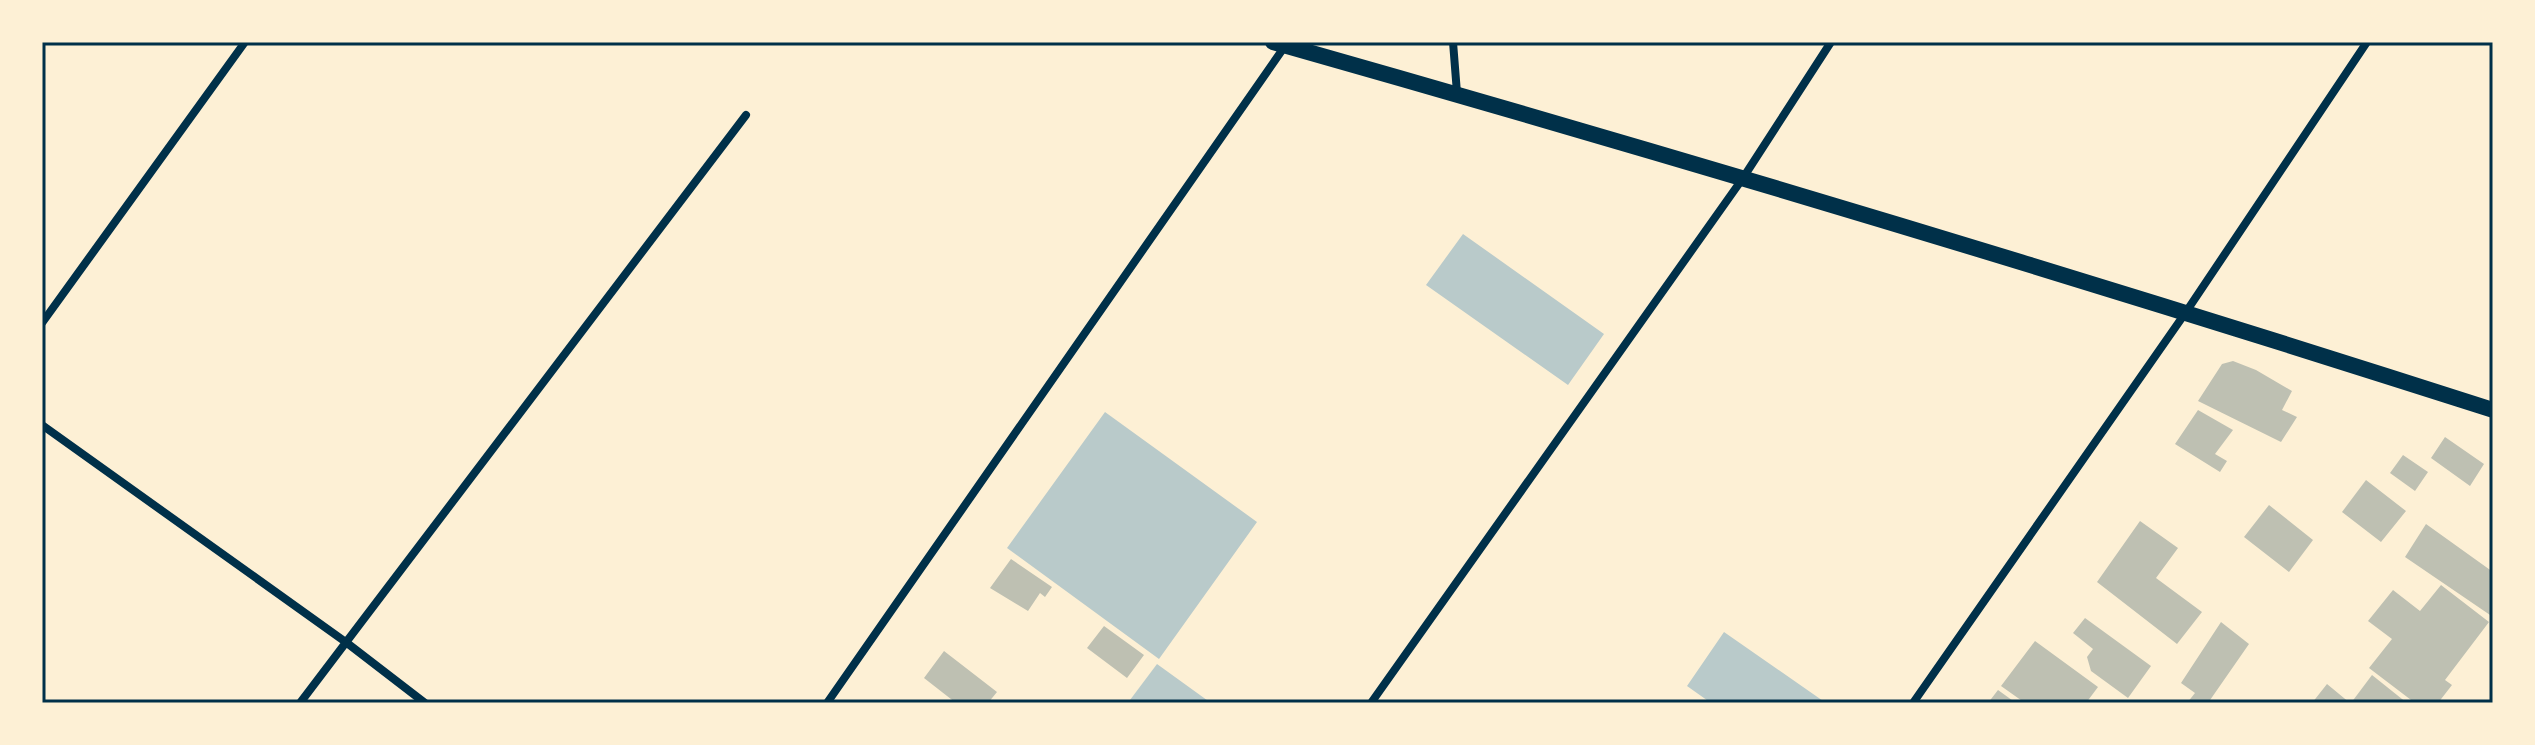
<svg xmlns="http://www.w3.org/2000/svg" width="2535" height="745" font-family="Quicksand,sans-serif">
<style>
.green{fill:#b9caca}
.building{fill:#bec0b2}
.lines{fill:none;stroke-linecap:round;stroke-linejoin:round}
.minor{stroke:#003049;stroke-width:8}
.secondary{stroke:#003049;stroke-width:16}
.neatline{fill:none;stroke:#003049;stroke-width:3}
</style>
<rect width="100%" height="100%" fill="#fdf0d5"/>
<path class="green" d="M 1463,234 L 1604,334 L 1568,385 L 1426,285 Z
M 1105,412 L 1257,522 L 1159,659 L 1007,548 Z
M 1724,632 L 1826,703 L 1711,703 L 1687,686 Z
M 1157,664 L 1211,703 L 1134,703 L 1130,700 Z"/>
<path class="building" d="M 2233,361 L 2256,370 L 2292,391 L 2282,410 L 2297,417 L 2281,442 L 2198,401 L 2222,364 Z
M 2198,410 L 2233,430 L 2215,454 L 2227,461 L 2220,472 L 2175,444 Z
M 2445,437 L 2484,464 L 2470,486 L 2431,458 Z
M 2403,455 L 2428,472 L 2415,491 L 2390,473 Z
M 2366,480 L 2406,511 L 2381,542 L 2342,512 Z
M 2269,505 L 2313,540 L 2289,572 L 2244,537 Z
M 2140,521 L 2178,548 L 2156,578 L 2202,612 L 2177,644 L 2097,582 Z
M 2426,524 L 2493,572 L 2493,617 L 2405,557 Z
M 1011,559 L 1052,587 L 1045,597 L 1040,593 L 1028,611 L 990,588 Z
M 2441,585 L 2489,622 L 2445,680 L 2452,685 L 2438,703 L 2415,703 L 2369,668 L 2392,639 L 2368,621 L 2393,590 L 2420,611 Z
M 2085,618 L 2151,666 L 2128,698 L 2091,671 L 2087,657 L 2093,649 L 2073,633 Z
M 2221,622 L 2249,644 L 2208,703 L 2187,703 L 2195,693 L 2181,683 Z
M 1104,626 L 1144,655 L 1127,678 L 1087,648 Z
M 2035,641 L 2098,687 L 2086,703 L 2025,703 L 2001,686 Z
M 944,651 L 997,692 L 988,703 L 956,703 L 924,678 Z
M 2372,675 L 2407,703 L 2351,703 Z
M 2327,684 L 2350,703 L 2312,703 Z
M 1998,690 L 2016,703 L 1988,703 Z"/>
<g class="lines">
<path class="minor" d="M 1453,42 L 1457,93
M 42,323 L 245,42
M 42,425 L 347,643 L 425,703
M 300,703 L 746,115
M 827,703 L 1285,46
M 1371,703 L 1743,178 L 1831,42
M 1913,703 L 2186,312 L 2367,42"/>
<path class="secondary" d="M 1273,42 C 1682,158 2088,280 2493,410"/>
</g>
<rect width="2535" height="745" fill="none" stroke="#fdf0d5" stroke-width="88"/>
<rect x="44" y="44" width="2447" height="657" class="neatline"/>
</svg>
